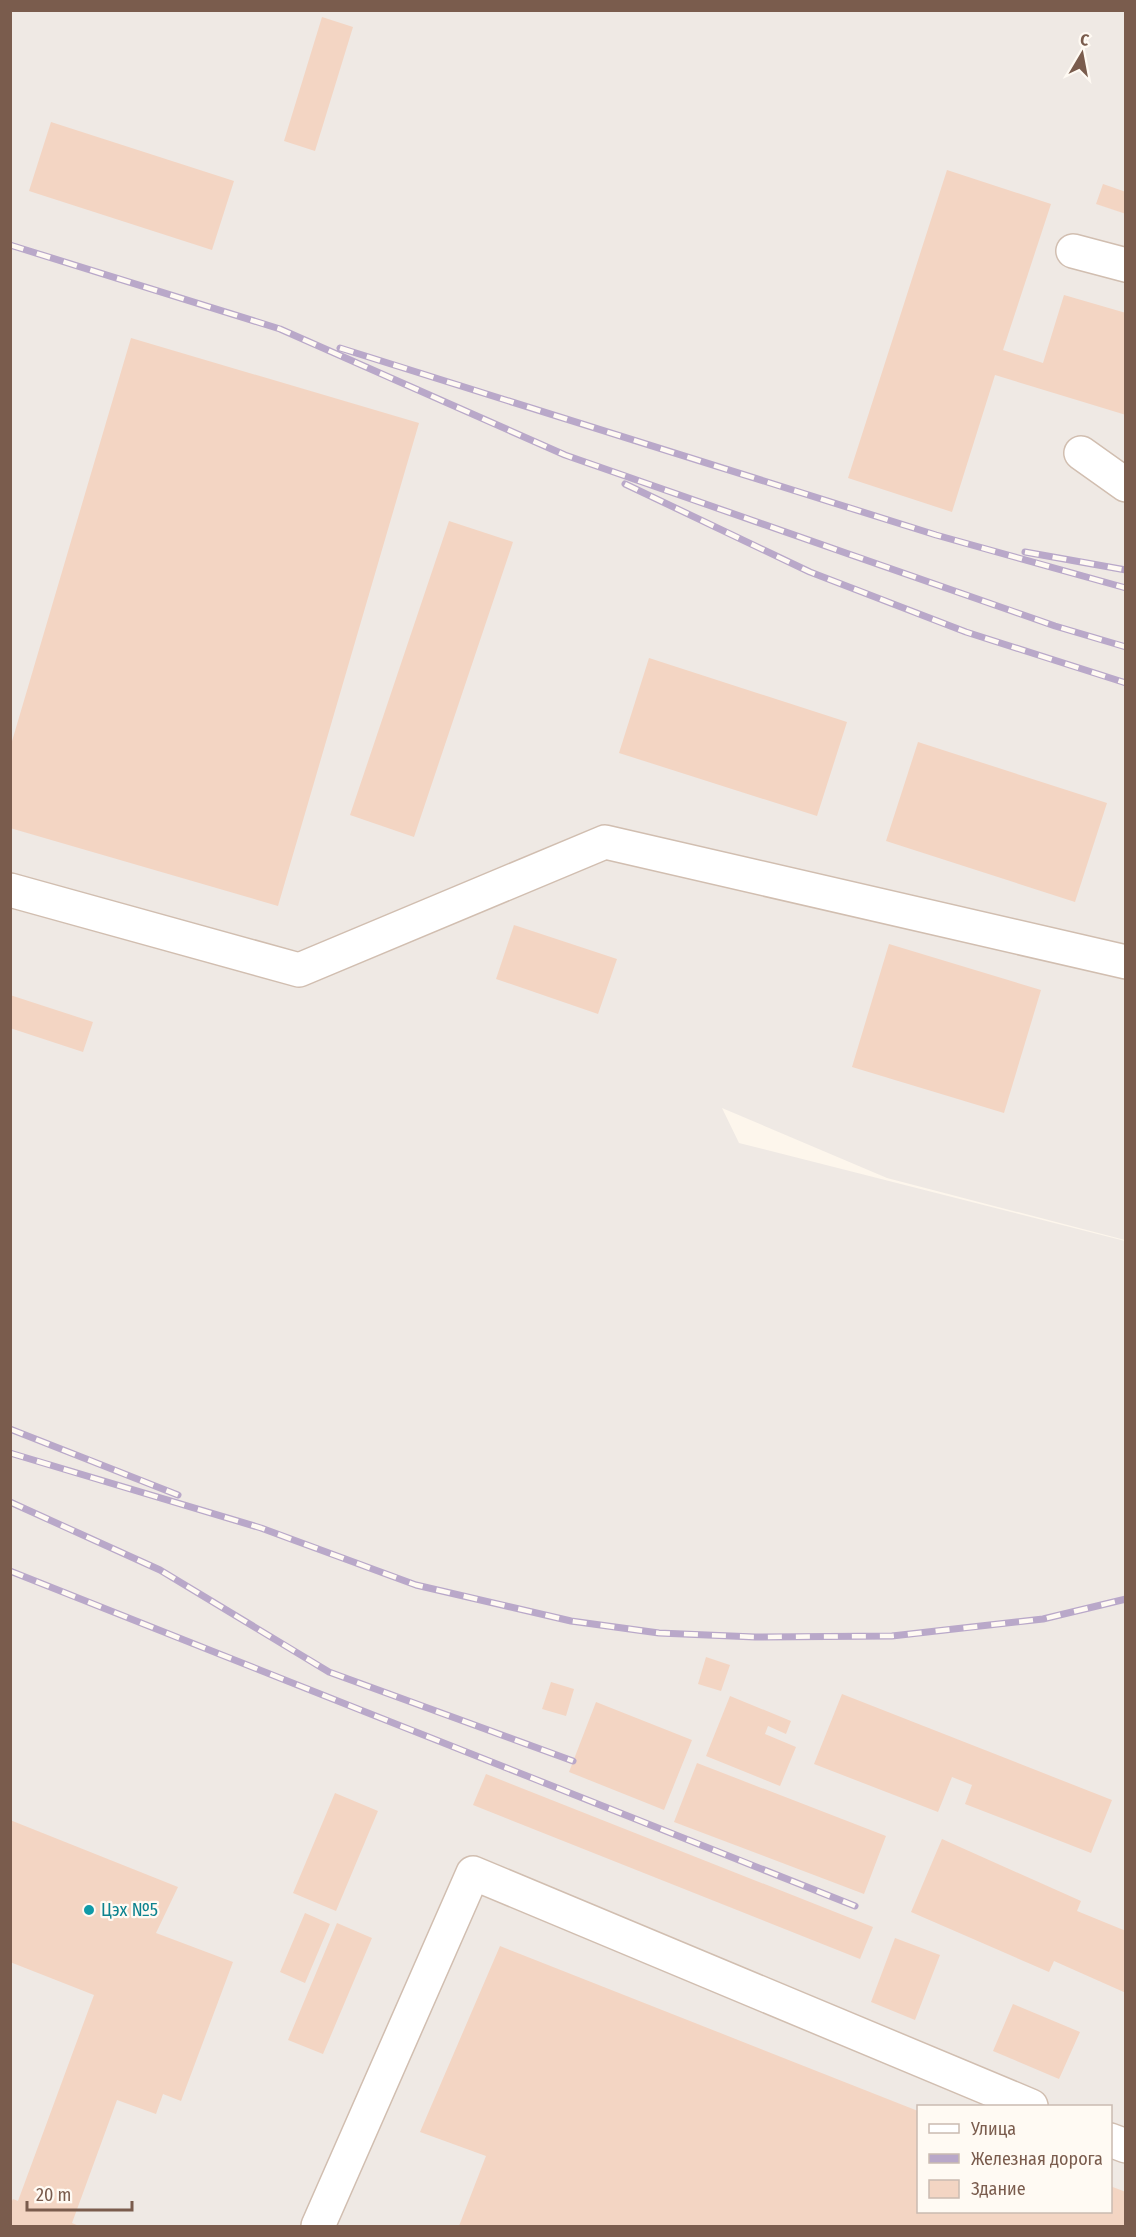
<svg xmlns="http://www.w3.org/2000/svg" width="1136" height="2237" font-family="'Fira Sans Condensed',sans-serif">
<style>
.industrial{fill:#efe9e4;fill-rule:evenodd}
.building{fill:#f3d5c3}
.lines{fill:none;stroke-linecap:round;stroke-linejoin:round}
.minor-casing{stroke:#d1beb0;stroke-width:36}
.minor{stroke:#fff;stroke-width:33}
.rail-casing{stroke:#b9a8c9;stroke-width:7}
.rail{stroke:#fffaf3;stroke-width:4.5;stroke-dasharray:14;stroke-linecap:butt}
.culture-dot{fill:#0f9aa8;stroke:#fffaf3;stroke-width:2}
.labels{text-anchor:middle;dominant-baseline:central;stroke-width:4.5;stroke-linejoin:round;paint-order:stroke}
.culture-label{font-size:18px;fill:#0d838f;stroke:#fffaf3;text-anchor:start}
</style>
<rect width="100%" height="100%" fill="#fdf6ec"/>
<path class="industrial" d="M 11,11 L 1125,11 L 1125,1240 L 887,1178 L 722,1108 L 739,1143 L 1125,1241 L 1125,2226 L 11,2226 ZM 918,2106 L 1110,2106 L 1110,2212 L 918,2212 Z"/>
<path class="building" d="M 322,17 L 353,27 L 315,151 L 284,141 Z
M 51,122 L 234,181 L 212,250 L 29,191 Z
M 947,170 L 1051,204 L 1003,350 L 1043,363 L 1064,295 L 1126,313 L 1126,415 L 995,375 L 952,512 L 848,478 Z
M 1103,184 L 1126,192 L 1126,214 L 1096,204 Z
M 131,338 L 419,423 L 278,906 L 10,828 L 10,748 Z
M 449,521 L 513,542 L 414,837 L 350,815 Z
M 649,658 L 847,722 L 817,816 L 619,753 Z
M 918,742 L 1107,803 L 1075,902 L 886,841 Z
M 514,925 L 617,959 L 598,1014 L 496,979 Z
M 889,944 L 1041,990 L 1004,1113 L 852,1067 Z
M 10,995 L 93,1022 L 83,1052 L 10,1028 Z
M 706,1657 L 730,1665 L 721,1691 L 698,1684 Z
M 551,1682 L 574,1689 L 566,1716 L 542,1709 Z
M 842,1694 L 1112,1800 L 1091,1853 L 965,1804 L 972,1785 L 952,1777 L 938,1812 L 814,1764 Z
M 730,1696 L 791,1721 L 786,1734 L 768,1726 L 765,1734 L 796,1747 L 780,1786 L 706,1756 Z
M 596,1702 L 692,1740 L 664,1810 L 569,1772 Z
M 697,1763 L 886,1836 L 864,1894 L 674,1822 Z
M 486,1774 L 873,1927 L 860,1959 L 473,1805 Z
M 335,1793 L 378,1811 L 336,1911 L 293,1893 Z
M 10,1820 L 178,1887 L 156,1933 L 233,1962 L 181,2101 L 163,2094 L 156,2114 L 117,2100 L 72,2223 L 79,2226 L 10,2226 L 10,2205 L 13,2199 L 18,2201 L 94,1995 L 10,1962 Z
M 942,1839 L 1081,1901 L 1077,1911 L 1126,1931 L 1126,1993 L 1054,1961 L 1049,1972 L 911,1912 Z
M 305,1913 L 330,1924 L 305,1983 L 280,1972 Z
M 337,1923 L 372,1938 L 323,2054 L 288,2040 Z
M 895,1938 L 940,1955 L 915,2020 L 871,2002 Z
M 500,1946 L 918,2111 L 918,2212 L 1110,2212 L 1110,2186 L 1126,2192 L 1126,2226 L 459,2226 L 486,2156 L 420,2132 Z
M 1013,2004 L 1080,2032 L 1059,2079 L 993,2051 Z"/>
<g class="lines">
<defs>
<path id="minor" d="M 1073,251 L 1126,265
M 1081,453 L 1126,485
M 10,890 L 299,970 L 605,842 L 1126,962
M 1110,2140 L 1126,2146
M 318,2226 L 473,1873 L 1031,2106"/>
</defs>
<use href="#minor" class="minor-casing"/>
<use href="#minor" class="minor"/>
<defs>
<path id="rail" d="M 10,245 L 280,329 L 565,455 L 1055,626 L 1126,647
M 340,348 L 936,535 L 1126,588
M 625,484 L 810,572 L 966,632 L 1126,683
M 1025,552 L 1126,570
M 10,1429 L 178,1495
M 10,1453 L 261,1528 L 416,1585 L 571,1621 L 659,1633 L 755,1637 L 892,1636 L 1043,1619 L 1126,1599
M 10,1502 L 160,1570 L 329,1672 L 573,1761
M 10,1571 L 855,1906"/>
</defs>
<use href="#rail" class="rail-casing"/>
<use href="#rail" class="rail"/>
</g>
<circle class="culture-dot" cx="89" cy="1910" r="6"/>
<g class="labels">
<g class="culture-label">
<text x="101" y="1910">Цэх №5</text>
</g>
</g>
<rect width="1136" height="2237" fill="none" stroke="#7a5c4d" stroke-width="24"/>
<rect x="917" y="2105" width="195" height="108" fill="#fffaf3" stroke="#cabbb1" stroke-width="1.5"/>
<rect x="929" y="2124" width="30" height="9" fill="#ffffff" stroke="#cabbb1" stroke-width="1.5"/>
<text x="971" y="2135" font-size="18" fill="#7a5c4d">Улица</text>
<rect x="929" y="2154" width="30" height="9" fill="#b9a8c9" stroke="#cabbb1" stroke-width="1.5"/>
<text x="971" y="2165" font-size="18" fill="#7a5c4d">Железная дорога</text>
<rect x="929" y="2180" width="30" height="18" fill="#f3d5c3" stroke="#cabbb1" stroke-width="1.5"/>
<text x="971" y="2195" font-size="18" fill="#7a5c4d">Здание</text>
<g transform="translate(1082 54) rotate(10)" stroke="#fffaf3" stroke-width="4.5" paint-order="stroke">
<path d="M0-4.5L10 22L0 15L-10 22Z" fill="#7a5c4d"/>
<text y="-9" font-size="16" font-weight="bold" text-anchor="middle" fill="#7a5c4d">С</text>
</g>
<path d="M27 2201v9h105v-9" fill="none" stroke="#7a5c4d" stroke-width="3"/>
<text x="36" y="2201" font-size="18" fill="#7a5c4d" stroke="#fffaf3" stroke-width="4.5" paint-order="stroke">20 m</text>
</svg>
